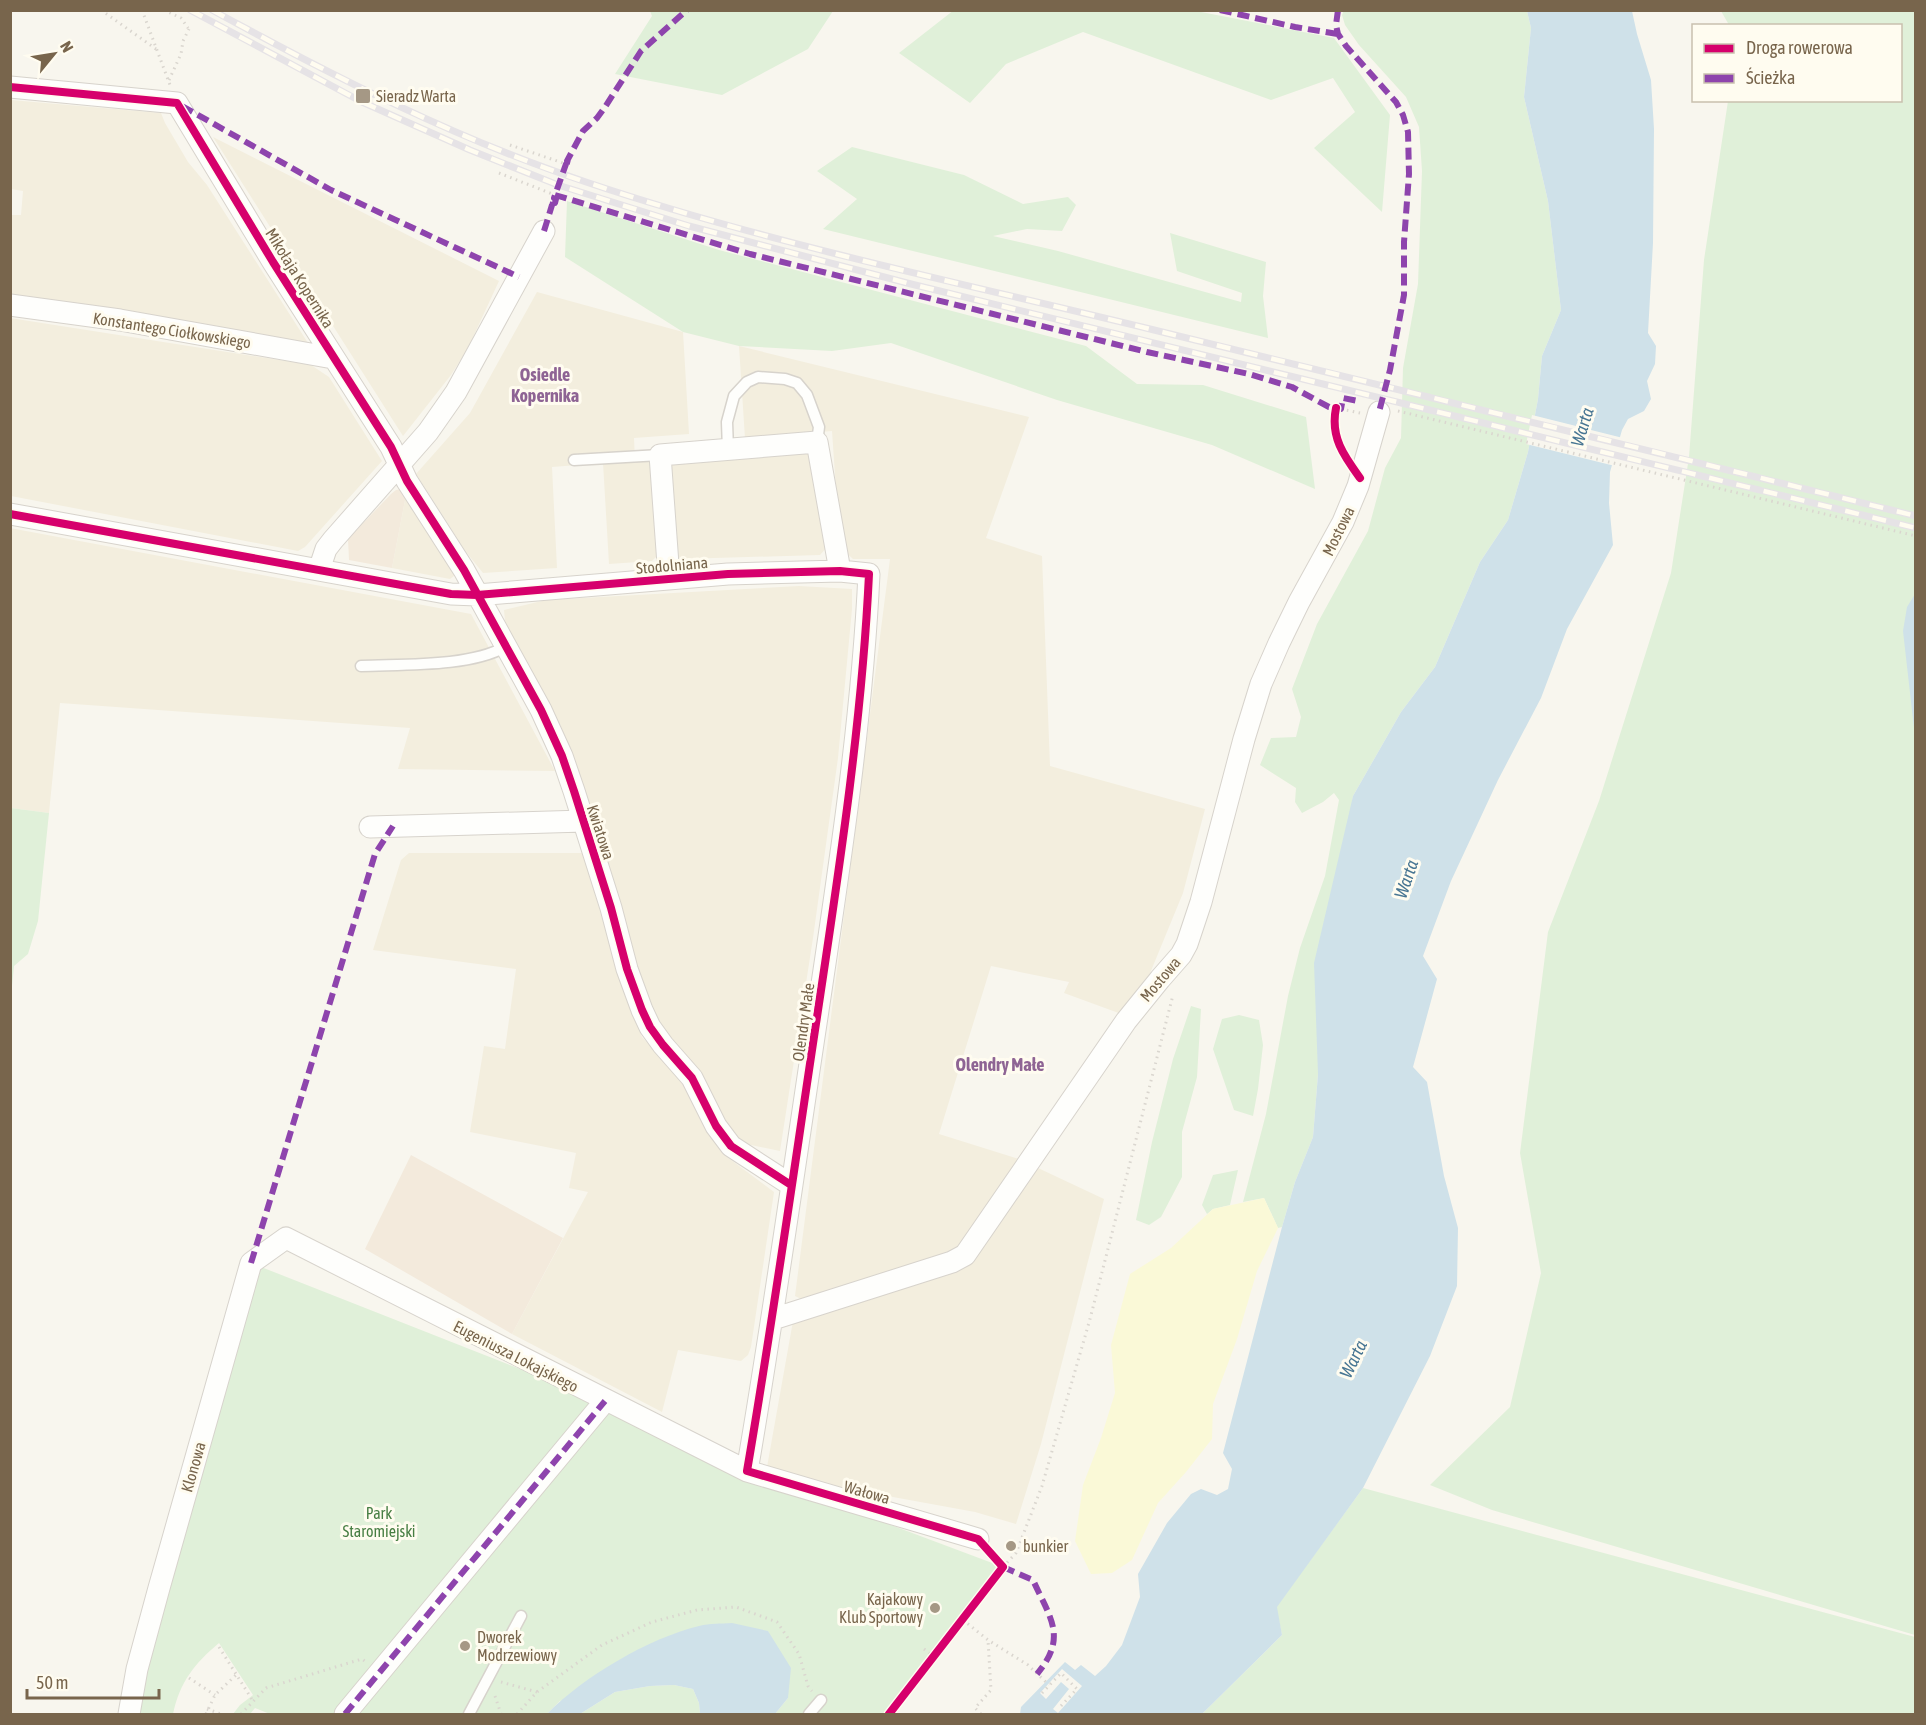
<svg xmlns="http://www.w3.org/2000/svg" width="1926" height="1725" font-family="'Asap Condensed',sans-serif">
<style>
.residential{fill:#f3eede}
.commercial{fill:#f3eadc}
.green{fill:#e0f0d9}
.sand{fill:#faf9d7}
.water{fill:#cfe1e9}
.pier{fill:#f8f6ee}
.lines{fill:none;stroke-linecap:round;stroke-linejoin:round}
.lane-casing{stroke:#d7d3cc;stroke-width:13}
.street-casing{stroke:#d7d3cc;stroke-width:23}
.path{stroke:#dad6cf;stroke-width:3;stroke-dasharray:1.5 4.5;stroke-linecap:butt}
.lane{stroke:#fefefc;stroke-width:10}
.street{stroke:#fefefc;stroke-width:21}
.rail-casing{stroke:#e6e3e6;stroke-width:7}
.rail{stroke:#fffcf0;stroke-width:4.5;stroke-dasharray:14;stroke-linecap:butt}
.quiet{stroke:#8e44ad;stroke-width:6;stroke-dasharray:12 6;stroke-linecap:butt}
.cycleway-casing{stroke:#fffcf0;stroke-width:11}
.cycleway{stroke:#d6006c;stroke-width:8}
.poi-dot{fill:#a59885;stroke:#fffcf0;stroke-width:2}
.labels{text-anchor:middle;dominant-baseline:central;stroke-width:6;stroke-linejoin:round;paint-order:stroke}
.poi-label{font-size:16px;fill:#78654c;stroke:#fffcf0;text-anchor:start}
.street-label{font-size:16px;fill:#78654c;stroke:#fffcf0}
.park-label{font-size:16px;fill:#477e43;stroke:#fffcf0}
.neighbourhood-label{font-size:18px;font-weight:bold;fill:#8e6494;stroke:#fffcf0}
.water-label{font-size:18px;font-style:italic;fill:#487693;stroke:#fffcf0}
</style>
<rect width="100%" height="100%" fill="#f8f6ee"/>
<path class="residential" d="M 11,100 L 161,113 L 165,123 L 188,162 L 207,185 L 308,343 L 11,294 L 11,215 L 21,215 L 23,191 L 11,189 Z
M 213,137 L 499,281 L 468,348 L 451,375 L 403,436 Z
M 537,292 L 683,332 L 689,434 L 634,438 L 635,461 L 647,460 L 655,468 L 660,553 L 652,561 L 609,564 L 603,463 L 552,467 L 557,568 L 483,573 L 466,552 L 416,474 L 470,413 Z
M 10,318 L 311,365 L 329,377 L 382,461 L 305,547 L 298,551 L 11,496 Z
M 739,346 L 1029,417 L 986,538 L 1042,556 L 1050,766 L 1205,809 L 1183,893 L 1146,983 L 1124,1015 L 1064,993 L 1069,982 L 991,966 L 939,1134 L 1019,1159 L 967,1240 L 949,1253 L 803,1300 L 795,1296 L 890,559 L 853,559 L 840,547 L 832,431 L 809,433 L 828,546 L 820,555 L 681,559 L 673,552 L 669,467 L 676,458 L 746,454 Z
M 406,495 L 454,573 L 454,576 L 450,579 L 392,568 Z
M 10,528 L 471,614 L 555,771 L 398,769 L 410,728 L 60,703 L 49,813 L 11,808 Z
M 799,586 L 852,589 L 852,609 L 838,758 L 813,938 L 780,1151 L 732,1141 L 709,1088 L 670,1044 L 647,1001 L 578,772 L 560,724 L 534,682 L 506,631 L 504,610 L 546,600 Z
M 409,853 L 583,853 L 621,983 L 642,1037 L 686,1085 L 723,1154 L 774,1192 L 751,1347 L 748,1355 L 741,1361 L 678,1350 L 662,1412 L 512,1334 L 588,1192 L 569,1188 L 576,1153 L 470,1132 L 484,1046 L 505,1049 L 516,969 L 373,950 L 401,860 Z
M 1038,1168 L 1104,1199 L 1041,1444 L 1016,1524 L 975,1512 L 789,1478 L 767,1467 L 793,1321 L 958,1271 Z"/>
<path class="commercial" d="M 402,489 L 406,495 L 392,568 L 349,560 L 348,539 L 391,494 L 396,490 Z
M 411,1155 L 563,1238 L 512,1334 L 365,1249 Z"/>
<path class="green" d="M 954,10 L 1196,11 L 1334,38 L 1390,115 L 1382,212 L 1314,148 L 1355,112 L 1333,78 L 1271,100 L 1083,32 L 1006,64 L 970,103 L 899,53 Z
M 1344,10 L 1527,11 L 1531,28 L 1524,97 L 1548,201 L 1561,310 L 1542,356 L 1538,399 L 1528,452 L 1508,520 L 1480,562 L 1435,667 L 1401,712 L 1353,796 L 1318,1074 L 1313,1137 L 1295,1182 L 1282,1227 L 1278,1228 L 1264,1198 L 1243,1202 L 1266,1114 L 1288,996 L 1300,948 L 1325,876 L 1339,800 L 1334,793 L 1323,802 L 1302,813 L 1295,802 L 1296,788 L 1260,765 L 1271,738 L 1296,737 L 1301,717 L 1292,689 L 1317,624 L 1368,531 L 1385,468 L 1401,438 L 1403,368 L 1418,284 L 1422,171 L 1419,127 L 1406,97 L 1359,45 L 1345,25 L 1342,15 Z
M 650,11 L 650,10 L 833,11 L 808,49 L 722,95 L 615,74 L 652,16 Z
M 1721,11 L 1915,11 L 1915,1635 L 1492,1510 L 1430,1485 L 1510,1407 L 1541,1273 L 1520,1153 L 1548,932 L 1599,801 L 1671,573 L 1689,457 L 1704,260 L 1728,101 L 1900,100 L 1900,26 L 1729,25 Z
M 852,147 L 964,175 L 1023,204 L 1068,197 L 1076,205 L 1062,231 L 1027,229 L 993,236 L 1058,251 L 1241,302 L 1242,293 L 1177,271 L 1170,233 L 1266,262 L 1263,296 L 1268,338 L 823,229 L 857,199 L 817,171 Z
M 567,201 L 719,250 L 1086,346 L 1137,384 L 1203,385 L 1306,417 L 1315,489 L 1212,445 L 1057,400 L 891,343 L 832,351 L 739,346 L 683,332 L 565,257 Z
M 11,808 L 49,813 L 38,921 L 28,954 L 14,966 L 11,996 Z
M 1191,1006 L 1201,1009 L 1197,1077 L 1182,1132 L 1182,1177 L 1161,1217 L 1149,1225 L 1136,1220 L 1152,1142 L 1173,1059 Z
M 1239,1015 L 1259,1020 L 1263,1045 L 1258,1089 L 1253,1116 L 1234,1110 L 1213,1049 L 1222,1019 Z
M 1238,1170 L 1230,1205 L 1213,1209 L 1207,1214 L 1202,1205 L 1213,1175 Z
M 251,1263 L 594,1398 L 747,1471 L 1003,1567 L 931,1657 L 889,1714 L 775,1714 L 788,1698 L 768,1631 L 560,1701 L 547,1714 L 270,1714 L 255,1708 L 250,1714 L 233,1714 L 240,1705 L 253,1695 L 219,1643 C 194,1664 180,1682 173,1714 L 139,1714 L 159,1588 Z
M 1363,1488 L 1915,1637 L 1915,1714 L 1202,1714 L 1282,1635 L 1276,1607 Z
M 674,1685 L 693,1689 L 699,1703 L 700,1714 L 580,1714 L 615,1692 L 650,1686 Z"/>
<path class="sand" d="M 1264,1198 L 1278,1228 L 1257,1271 L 1237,1339 L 1213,1404 L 1212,1439 L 1186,1472 L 1158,1503 L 1132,1560 L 1112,1573 L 1091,1574 L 1075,1541 L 1083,1485 L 1101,1438 L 1115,1393 L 1111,1345 L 1130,1274 L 1171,1248 L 1213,1209 Z"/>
<path class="water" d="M 1527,11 L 1632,11 L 1637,34 L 1651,80 L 1654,129 L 1653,243 L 1648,333 L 1656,346 L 1655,364 L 1647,381 L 1651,399 L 1644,411 L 1628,419 L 1622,430 L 1610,472 L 1609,503 L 1613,545 L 1567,629 L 1541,698 L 1498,780 L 1451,881 L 1423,956 L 1437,979 L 1413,1067 L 1427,1082 L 1444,1176 L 1458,1228 L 1457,1286 L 1430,1356 L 1363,1488 L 1277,1607 L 1282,1635 L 1202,1714 L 1020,1714 L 1021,1707 L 1065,1662 L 1075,1670 L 1081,1665 L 1095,1676 L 1106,1666 L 1122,1645 L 1140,1597 L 1138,1574 L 1167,1523 L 1191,1494 L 1201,1489 L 1217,1495 L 1228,1489 L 1232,1469 L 1223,1453 L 1282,1227 L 1295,1182 L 1313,1137 L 1318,1074 L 1314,963 L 1353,796 L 1401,712 L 1435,667 L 1480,562 L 1508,520 L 1528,452 L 1538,399 L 1542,356 L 1561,310 L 1548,201 L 1524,97 L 1531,28 Z
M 1915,594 L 1915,737 L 1903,631 L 1907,607 Z
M 732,1623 L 768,1631 L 791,1668 L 788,1698 L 775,1714 L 700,1714 L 699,1703 L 693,1689 L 674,1685 L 650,1686 L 615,1692 L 580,1714 L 547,1714 C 583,1677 649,1638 699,1626 C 710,1623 721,1624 732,1623 Z"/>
<path class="pier" d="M 1532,415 L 1576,426 L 1577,424 L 1584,426 L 1583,428 L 1623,438 L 1615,466 L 1526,444 Z
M 1062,1669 L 1082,1686 L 1058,1713 L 1053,1709 L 1069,1689 L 1061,1682 L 1046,1699 L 1040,1693 Z"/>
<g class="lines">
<defs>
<path id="lane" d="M 728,450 L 727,422 L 734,396 L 747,382 L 758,377 L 785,379 L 797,383 L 807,395 L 819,427 L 817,442
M 574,460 L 660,455
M 361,666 C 403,664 469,667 505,647
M 469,1714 L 521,1616
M 809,1714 L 821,1700"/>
<path id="street" d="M 10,87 L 177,103 L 273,262 L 391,447 L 407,481 L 464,570 L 541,710 L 562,756 L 574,791 L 611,908 L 627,969 L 642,1010 L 650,1027 L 663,1045 L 692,1078 L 716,1126 L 731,1146 L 791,1185
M 10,305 L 120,320 L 333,358
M 10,514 L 451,594 L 477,595 L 728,574 L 840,571 L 869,574 C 862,722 839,870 817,1017 C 794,1169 773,1320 747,1471
M 319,570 L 326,549 L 333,540 L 428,432 L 456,392 L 544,231
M 669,578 L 660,455 L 817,442 L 840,571
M 370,827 L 584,821
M 773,1319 L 952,1262 L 965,1255 L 1126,1021 L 1160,979 L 1181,955 L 1187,944 L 1201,902 L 1244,739 L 1261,684 L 1279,643 L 1299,602 L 1343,522 L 1358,486 L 1379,412
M 129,1714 L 137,1669 L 159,1588 L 251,1263 L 286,1238 L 747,1471 L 978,1539
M 345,1714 L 605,1401"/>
</defs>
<use href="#lane" class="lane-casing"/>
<use href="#street" class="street-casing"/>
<path class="path" d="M 101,10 L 156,49
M 142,10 L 170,85
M 164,10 L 181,18 L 188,28
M 169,80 L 181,54 L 183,41 L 189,29
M 510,145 L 566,164
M 499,173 L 555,195
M 1341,409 L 1360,413
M 1398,411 L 1916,536
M 1003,1567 L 1016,1553 L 1042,1486 L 1090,1319 L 1173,995
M 963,1620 L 988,1640 L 1028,1665 L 1049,1685
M 219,1647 L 253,1701
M 924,1649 L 934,1657
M 189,1678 L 215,1695
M 501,1682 L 537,1692
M 1042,1693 L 1061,1673 L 1077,1689 L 1058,1709
M 495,1696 L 501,1714
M 207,1709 L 221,1714
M 206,1714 L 215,1695 L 237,1674
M 241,1714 L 266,1688 L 362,1659 L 366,1662
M 517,1714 L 537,1692 L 602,1645 L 652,1622 L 697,1610 L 736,1607 L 777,1622 L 799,1654 L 808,1686 L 812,1691
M 889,1714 L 1003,1567 L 990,1551
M 981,1714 L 975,1708 L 991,1690 L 988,1640"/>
<use href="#lane" class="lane"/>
<use href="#street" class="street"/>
<defs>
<path id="rail" d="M 190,10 L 362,102 L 470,150 L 558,185 L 689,226 L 911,284 L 1916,528
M 212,10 C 333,76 456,139 586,182 C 770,244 962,283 1150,329 C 1405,391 1660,453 1916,516"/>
</defs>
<use href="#rail" class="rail-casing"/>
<use href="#rail" class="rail"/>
<path class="quiet" d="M 1220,10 L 1295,27 L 1338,34
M 1338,10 L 1336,25 L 1338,34 L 1346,46 L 1396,102 L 1403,115 L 1408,132 L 1409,174 L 1404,242 L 1404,295 L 1390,370 L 1379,412
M 182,106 L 331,190 L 519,277
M 555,195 L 750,254 L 1147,352 L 1249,374 L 1292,387 L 1329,407 L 1341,409 L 1343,398 L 1358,401
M 544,231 L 552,205 L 549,204 L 550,201 L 555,203 L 556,199 L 554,198 L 566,164 L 569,166 L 571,162 L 567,161 L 583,131 L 597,118 L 605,107 L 641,51 L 687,10
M 251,1263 L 375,854 L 393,826
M 1003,1567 L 1033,1580 C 1050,1618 1068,1637 1037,1674
M 345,1714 L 605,1401"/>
<defs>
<path id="cycleway" d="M 10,87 L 177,103 L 273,262 L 391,447 L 407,481 L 464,570 L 541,710 L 562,756 L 574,791 L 611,908 L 627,969 L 642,1010 L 650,1027 L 663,1045 L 692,1078 L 716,1126 L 731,1146 L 791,1185
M 1336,408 C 1330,437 1344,456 1360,478
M 10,514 L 451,594 L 477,595 L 728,574 L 840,571 L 869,574 C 862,722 839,870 817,1017 C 794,1169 773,1320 747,1471 L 978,1539 L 1003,1567 L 889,1714"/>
</defs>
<use href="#cycleway" class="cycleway-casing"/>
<use href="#cycleway" class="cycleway"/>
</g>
<g class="poi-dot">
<rect x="355" y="88" width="16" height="16" rx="3"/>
<circle cx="1011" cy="1546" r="6"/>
<circle cx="935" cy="1608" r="6"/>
<circle cx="465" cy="1646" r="6"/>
</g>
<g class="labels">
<g class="poi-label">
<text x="376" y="96">Sieradz Warta</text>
<text x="1023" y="1546">bunkier</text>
<text x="923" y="1599" text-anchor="end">Kajakowy<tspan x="923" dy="18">Klub Sportowy</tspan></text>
<text x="477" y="1637">Dworek<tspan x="477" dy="18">Modrzewiowy</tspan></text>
</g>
<g class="street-label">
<text transform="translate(300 278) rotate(58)">Mikołaja Kopernika</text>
<text transform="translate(172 330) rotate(9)">Konstantego Ciołkowskiego</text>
<text transform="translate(1338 531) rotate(-64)">Mostowa</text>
<text transform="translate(672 565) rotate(-5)">Stodolniana</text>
<text transform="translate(601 832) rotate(72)">Kwiatowa</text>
<text transform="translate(1160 979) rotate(-50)">Mostowa</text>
<text transform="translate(803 1022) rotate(-82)">Olendry Małe</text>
<text transform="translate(516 1356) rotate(27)">Eugeniusza Lokajskiego</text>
<text transform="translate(193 1467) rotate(-74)">Klonowa</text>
<text transform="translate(867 1492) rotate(16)">Wałowa</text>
</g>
<g class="park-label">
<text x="379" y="1513">Park<tspan x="379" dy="18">Staromiejski</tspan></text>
</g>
<g class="neighbourhood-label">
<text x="545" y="374">Osiedle<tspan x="545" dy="21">Kopernika</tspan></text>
<text x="1000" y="1064">Olendry Małe</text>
</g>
<g class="water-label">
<text transform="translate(1582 427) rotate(-73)">Warta</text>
<text transform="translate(1406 879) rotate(-71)">Warta</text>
<text transform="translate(1353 1359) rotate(-64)">Warta</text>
</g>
</g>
<rect width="1926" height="1725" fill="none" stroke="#78654c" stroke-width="24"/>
<rect x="1692" y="24" width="210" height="78" fill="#fffcf0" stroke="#c9c0ae" stroke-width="1.5"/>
<rect x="1704" y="44" width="30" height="9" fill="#d6006c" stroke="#c9c0ae" stroke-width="1.5"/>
<text x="1746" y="54" font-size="18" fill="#78654c">Droga rowerowa</text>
<rect x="1704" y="74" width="30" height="9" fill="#8e44ad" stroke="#c9c0ae" stroke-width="1.5"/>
<text x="1746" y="84" font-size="18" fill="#78654c">Ścieżka</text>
<g transform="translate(54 54) rotate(60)" stroke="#fffcf0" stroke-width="4.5" paint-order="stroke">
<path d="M0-4.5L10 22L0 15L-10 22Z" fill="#78654c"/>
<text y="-9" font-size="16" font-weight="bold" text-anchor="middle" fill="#78654c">N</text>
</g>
<path d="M27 1689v9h132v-9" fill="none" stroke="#78654c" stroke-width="3"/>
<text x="36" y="1689" font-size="18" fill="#78654c" stroke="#fffcf0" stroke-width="4.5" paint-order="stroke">50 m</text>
</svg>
